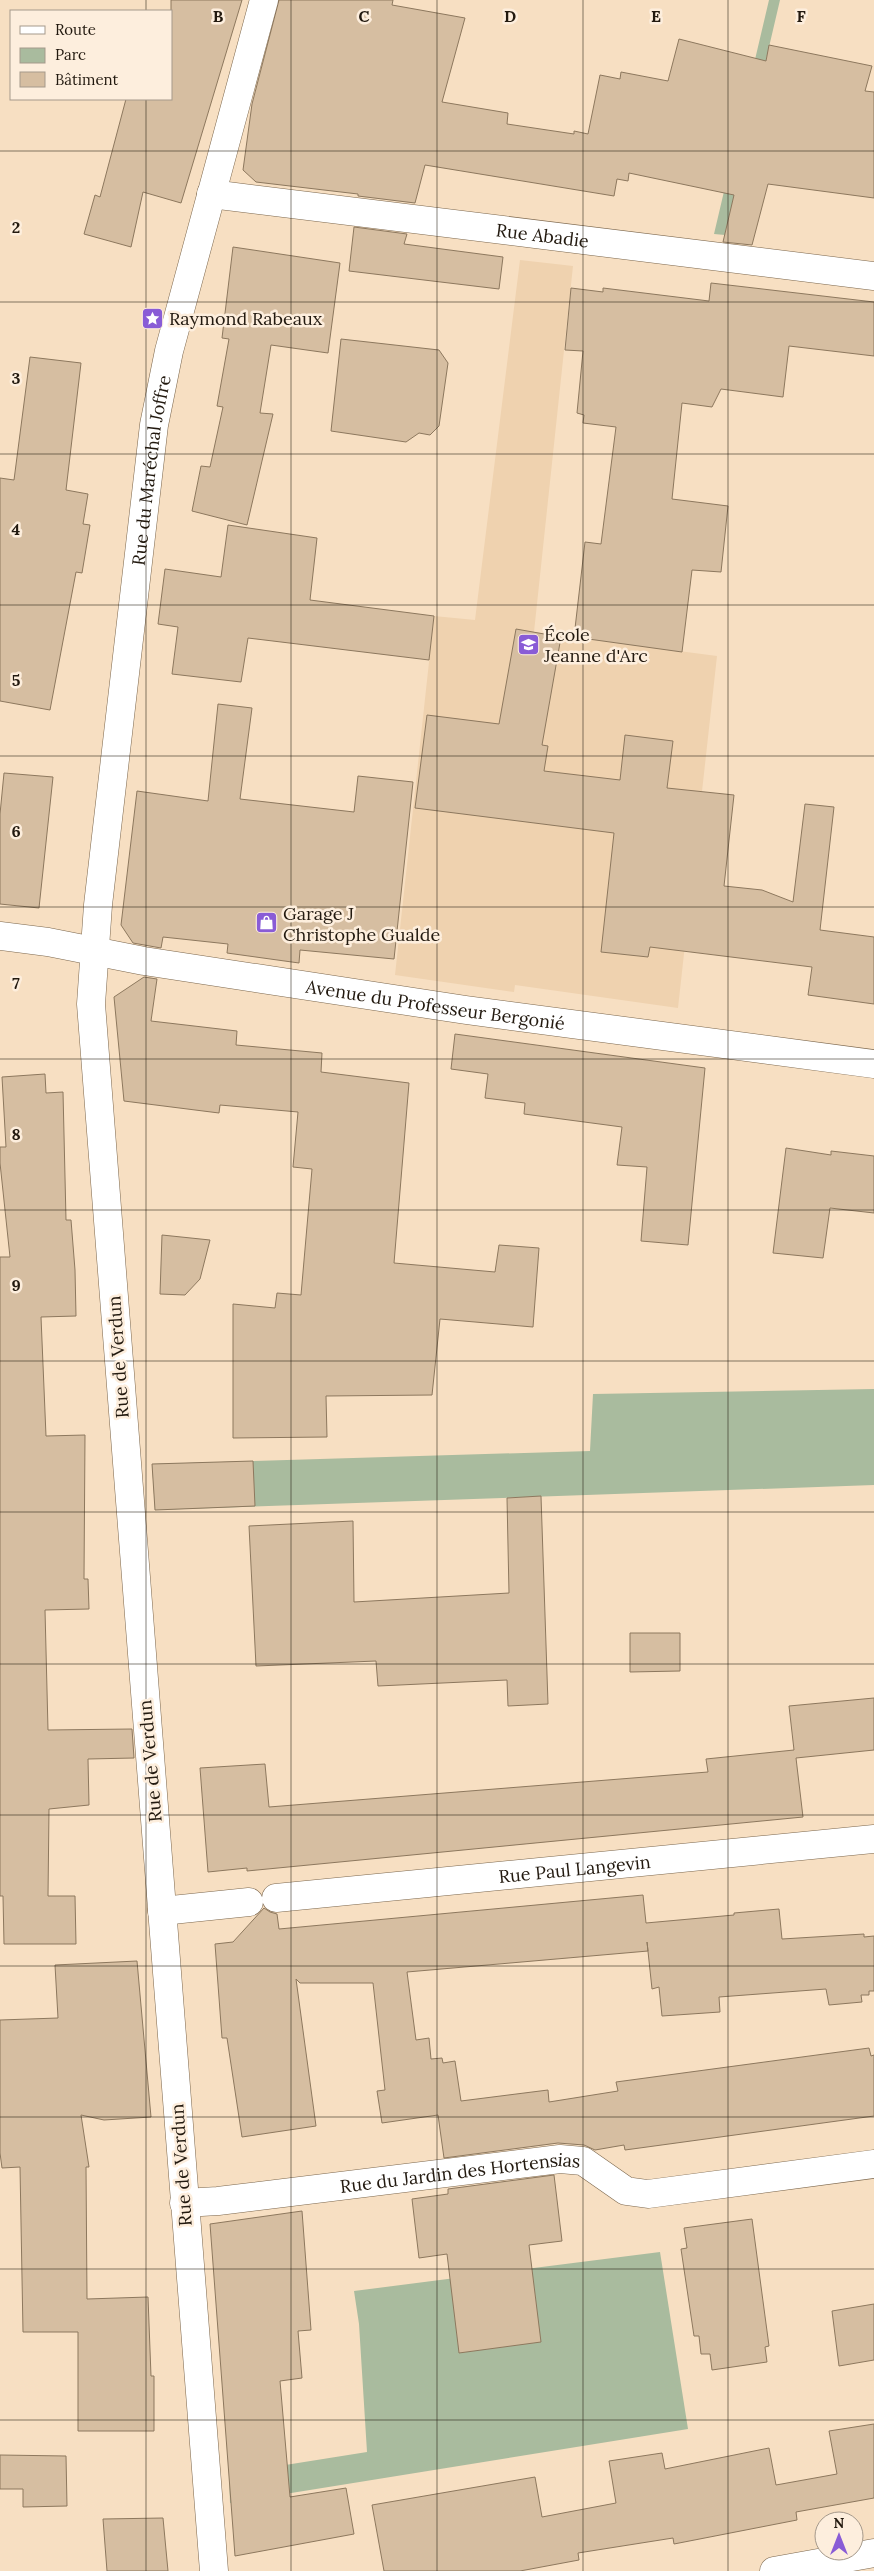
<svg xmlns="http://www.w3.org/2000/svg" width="874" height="2571" font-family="Lora,serif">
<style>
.built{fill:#efd2af}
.green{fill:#a9bb9e}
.building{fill:#d6bea1;stroke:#8d785e}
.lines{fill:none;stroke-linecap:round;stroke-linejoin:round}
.minor-casing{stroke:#7c674d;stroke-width:29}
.minor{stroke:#fff;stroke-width:28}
.grid{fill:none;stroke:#22190f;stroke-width:1;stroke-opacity:0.55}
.labels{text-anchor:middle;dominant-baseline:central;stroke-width:5;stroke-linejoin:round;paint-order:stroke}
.street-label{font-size:18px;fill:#22190f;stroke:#fdeedd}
.poi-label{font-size:18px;fill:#22190f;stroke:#fdeedd;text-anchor:start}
.grid-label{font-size:16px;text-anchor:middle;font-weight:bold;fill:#22190f;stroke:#fdeedd;stroke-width:5;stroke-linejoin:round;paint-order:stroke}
</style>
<rect width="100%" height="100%" fill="#f7dfc2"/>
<path class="built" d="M 520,260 L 573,266 L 534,632 L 717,656 L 678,1008 L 515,985 L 514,992 L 395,975 L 434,616 L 475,620 Z"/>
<path class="green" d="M 769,0 L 780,0 L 725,235 L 714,234 Z
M 874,1389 L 874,1485 L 155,1510 L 152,1464 L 590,1451 L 593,1394 Z
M 660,2252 L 688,2429 L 230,2503 L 229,2474 L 367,2452 L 359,2324 L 354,2291 Z"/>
<path class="building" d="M 171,0 L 242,0 L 181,203 L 143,192 L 131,247 L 84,234 L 95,195 L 100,197 L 126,99 L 171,99 Z
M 279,0 L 393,0 L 392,5 L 465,18 L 442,102 L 508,113 L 507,124 L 574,134 L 574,131 L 588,134 L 600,75 L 620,79 L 621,72 L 668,81 L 679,39 L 766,61 L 769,45 L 872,66 L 865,91 L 874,92 L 874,198 L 768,184 L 752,245 L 723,242 L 734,195 L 629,173 L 628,181 L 617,179 L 614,196 L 425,165 L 415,203 L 358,196 L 358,194 L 256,182 L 243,170 L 252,104 Z
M 354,227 L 407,234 L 404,244 L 503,257 L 499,289 L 349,271 Z
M 233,247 L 340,263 L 328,353 L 271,345 L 260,413 L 273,414 L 247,525 L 192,511 L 201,466 L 210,467 L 223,407 L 217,406 L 229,339 L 222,338 Z
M 711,283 L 874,302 L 874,356 L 789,346 L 783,397 L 721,389 L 712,407 L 682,403 L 672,499 L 728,506 L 721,572 L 692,570 L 682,652 L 574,637 L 585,542 L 601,544 L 616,427 L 583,423 L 584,415 L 577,413 L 583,351 L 565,350 L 571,288 L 603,292 L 603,288 L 709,301 Z
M 341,339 L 439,350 L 448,363 L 439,426 L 430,435 L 419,433 L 406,442 L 331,431 Z
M 30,357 L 81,363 L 66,490 L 88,494 L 83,524 L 90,525 L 82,573 L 76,572 L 50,710 L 0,701 L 0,478 L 14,480 Z
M 228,525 L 317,538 L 310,600 L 434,616 L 429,660 L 248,638 L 241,682 L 172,674 L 178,627 L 158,624 L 165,569 L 221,577 Z
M 516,629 L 561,637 L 542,745 L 548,746 L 544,771 L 620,780 L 625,735 L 673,741 L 667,788 L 734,795 L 724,886 L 762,890 L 793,902 L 805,804 L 834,807 L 820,930 L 874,937 L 874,1004 L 808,995 L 812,967 L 650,947 L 648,957 L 601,952 L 614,833 L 415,808 L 427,715 L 499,724 Z
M 218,704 L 252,708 L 240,799 L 354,812 L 358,776 L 413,782 L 394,959 L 300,950 L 299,963 L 227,953 L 228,944 L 163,937 L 161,948 L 133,943 L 121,925 L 137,791 L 208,801 Z
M 4,773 L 53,777 L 39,908 L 0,904 L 0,814 Z
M 144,977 L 157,979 L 151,1021 L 237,1031 L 236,1045 L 322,1053 L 321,1072 L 409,1083 L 394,1263 L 495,1272 L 499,1245 L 539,1248 L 533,1327 L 440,1319 L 432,1395 L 326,1396 L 327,1437 L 233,1438 L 233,1304 L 275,1308 L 277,1293 L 301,1295 L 312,1169 L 293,1167 L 298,1112 L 220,1105 L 219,1113 L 124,1101 L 114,997 Z
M 455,1034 L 705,1068 L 688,1245 L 641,1241 L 647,1167 L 617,1165 L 622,1127 L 524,1114 L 525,1103 L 485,1098 L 488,1074 L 451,1069 Z
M 45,1074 L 46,1093 L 63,1092 L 66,1220 L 71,1220 L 75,1270 L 76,1316 L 41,1317 L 46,1436 L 85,1435 L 84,1579 L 88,1579 L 89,1609 L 45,1610 L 48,1730 L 132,1729 L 134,1758 L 88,1759 L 89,1805 L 49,1809 L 48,1896 L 75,1896 L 76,1944 L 4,1944 L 3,1896 L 0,1896 L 0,1257 L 10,1257 L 0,1163 L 0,1147 L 6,1147 L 2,1077 Z
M 786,1148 L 831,1155 L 831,1151 L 874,1156 L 874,1213 L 830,1208 L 823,1258 L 773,1253 Z
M 162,1235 L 210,1240 L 200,1279 L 185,1295 L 160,1294 Z
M 253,1461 L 255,1506 L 155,1510 L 152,1464 Z
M 541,1496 L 548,1704 L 508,1706 L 507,1680 L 378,1686 L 376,1661 L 256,1666 L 249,1526 L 353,1521 L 354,1602 L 509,1593 L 507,1498 Z
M 630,1633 L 680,1633 L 680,1671 L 630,1672 Z
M 874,1698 L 874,1750 L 796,1758 L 803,1817 L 247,1871 L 247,1868 L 208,1872 L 200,1768 L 265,1764 L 269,1807 L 708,1772 L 706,1759 L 794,1750 L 789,1706 Z
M 643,1895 L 646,1923 L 734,1915 L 734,1913 L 779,1909 L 782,1939 L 864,1934 L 864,1937 L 874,1936 L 874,1991 L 869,1991 L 869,1995 L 861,1995 L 862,2002 L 829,2005 L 826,1989 L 719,1997 L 720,2012 L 662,2016 L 659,1987 L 652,1989 L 647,1942 L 648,1951 L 407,1972 L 416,2040 L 429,2038 L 431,2059 L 442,2058 L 443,2063 L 455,2061 L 461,2101 L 548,2090 L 549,2102 L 618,2091 L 616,2082 L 869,2048 L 871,2056 L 874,2055 L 874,2116 L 625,2150 L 624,2145 L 595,2150 L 584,2145 L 558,2143 L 444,2158 L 438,2115 L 382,2123 L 377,2091 L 385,2090 L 373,1983 L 300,1983 L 296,1979 L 316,2126 L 242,2137 L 227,2038 L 222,2038 L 215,1944 L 233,1942 L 264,1908 L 270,1912 L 277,1914 L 279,1929 Z
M 137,1961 L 151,2117 L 104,2120 L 81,2115 L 89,2167 L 86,2167 L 87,2299 L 148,2297 L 151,2376 L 154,2376 L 154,2431 L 78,2431 L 78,2332 L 23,2332 L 20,2167 L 2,2168 L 0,2153 L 0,2020 L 58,2018 L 55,1965 Z
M 554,2175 L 562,2241 L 529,2245 L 541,2342 L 459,2353 L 447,2254 L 419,2258 L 412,2199 L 448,2194 L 448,2189 Z
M 302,2211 L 311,2330 L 298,2331 L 302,2378 L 280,2381 L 290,2497 L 346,2488 L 354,2534 L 235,2556 L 210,2224 Z
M 752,2219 L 769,2346 L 765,2347 L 767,2362 L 712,2370 L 710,2354 L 701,2354 L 699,2336 L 694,2336 L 681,2249 L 687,2248 L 684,2228 Z
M 874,2304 L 874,2360 L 839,2366 L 832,2311 Z
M 874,2424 L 874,2498 L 796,2512 L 797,2520 L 674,2544 L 673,2538 L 578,2553 L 579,2560 L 520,2571 L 384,2571 L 372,2505 L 535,2477 L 542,2517 L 616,2503 L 609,2461 L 662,2453 L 665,2469 L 769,2448 L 776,2485 L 837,2474 L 829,2431 Z
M 0,2455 L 66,2456 L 67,2506 L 23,2507 L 23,2489 L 0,2489 Z
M 163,2518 L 168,2571 L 107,2571 L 103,2519 Z"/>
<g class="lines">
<defs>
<g id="minor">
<path id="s1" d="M 211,194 L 874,276"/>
<path id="s2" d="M 0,936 L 48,942 L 144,961 L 466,1010 L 874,1064"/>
<path id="s3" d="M 276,1898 L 874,1839"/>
<path d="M 162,1911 L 249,1902"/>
<path id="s4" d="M 184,2203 L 218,2201 L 560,2159 L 583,2161 L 626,2191 L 648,2194 L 874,2164"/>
<path id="s5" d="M 214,2571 L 91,1004 L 98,905 L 154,425 L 169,351 L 264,0"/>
<path d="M 774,2571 L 874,2553"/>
</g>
</defs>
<use href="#minor" class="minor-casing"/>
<use href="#minor" class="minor"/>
</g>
<path class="grid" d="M 146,0 L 146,11M 291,0 L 291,2571M 437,0 L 437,2571M 583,0 L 583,2571M 728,0 L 728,2571M 146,99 L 146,2571M 0,151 L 874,151M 0,302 L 874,302M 0,454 L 874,454M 0,605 L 874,605M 0,756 L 874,756M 0,907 L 874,907M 0,1059 L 874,1059M 0,1210 L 874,1210M 0,1361 L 874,1361M 0,1512 L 874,1512M 0,1664 L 874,1664M 0,1815 L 874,1815M 0,1966 L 874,1966M 0,2117 L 874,2117M 0,2269 L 874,2269M 0,2420 L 874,2420"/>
<defs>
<symbol id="sight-square" viewBox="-11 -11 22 22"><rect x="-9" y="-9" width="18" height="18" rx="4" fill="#895cd6" stroke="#fdeedd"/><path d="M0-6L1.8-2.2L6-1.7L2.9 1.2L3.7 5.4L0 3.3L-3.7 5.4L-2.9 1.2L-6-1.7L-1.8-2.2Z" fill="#fff"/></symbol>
<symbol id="school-square" viewBox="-11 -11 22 22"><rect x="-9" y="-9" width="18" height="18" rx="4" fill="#895cd6" stroke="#fdeedd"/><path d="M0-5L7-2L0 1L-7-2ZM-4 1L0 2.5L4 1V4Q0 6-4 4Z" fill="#fff"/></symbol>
<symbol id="shop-square" viewBox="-11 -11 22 22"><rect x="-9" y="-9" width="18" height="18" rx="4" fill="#895cd6" stroke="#fdeedd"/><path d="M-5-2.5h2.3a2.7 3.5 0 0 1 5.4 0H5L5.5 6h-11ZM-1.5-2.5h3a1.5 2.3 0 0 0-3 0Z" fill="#fff"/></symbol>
</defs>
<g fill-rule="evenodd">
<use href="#sight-square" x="140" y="306" width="25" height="25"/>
<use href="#school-square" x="516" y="632" width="25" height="25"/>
<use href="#shop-square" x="254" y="910" width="25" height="25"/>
</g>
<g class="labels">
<g class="street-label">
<text stroke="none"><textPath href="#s1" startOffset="334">Rue Abadie</textPath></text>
<text stroke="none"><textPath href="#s5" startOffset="2109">Rue du Maréchal Joffre</textPath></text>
<text stroke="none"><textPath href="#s2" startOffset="441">Avenue du Professeur Bergonié</textPath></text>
<text transform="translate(118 1357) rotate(-94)">Rue de Verdun</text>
<text transform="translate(150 1761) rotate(-95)">Rue de Verdun</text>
<text stroke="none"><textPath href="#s3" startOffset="300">Rue Paul Langevin</textPath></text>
<text transform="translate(181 2165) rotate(-94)">Rue de Verdun</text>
<text stroke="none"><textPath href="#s4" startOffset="278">Rue du Jardin des Hortensias</textPath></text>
</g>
<g class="poi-label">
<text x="169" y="318">Raymond Rabeaux</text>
<text x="544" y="634">École<tspan x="544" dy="21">Jeanne d'Arc</tspan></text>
<text x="283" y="913">Garage J<tspan x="283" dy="21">Christophe Gualde</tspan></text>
</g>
</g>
<g class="grid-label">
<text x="218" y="22">B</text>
<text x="364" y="22">C</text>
<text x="510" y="22">D</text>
<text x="656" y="22">E</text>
<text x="801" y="22">F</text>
<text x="16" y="233">2</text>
<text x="16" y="384">3</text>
<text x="16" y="535">4</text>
<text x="16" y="686">5</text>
<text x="16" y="837">6</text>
<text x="16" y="989">7</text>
<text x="16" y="1140">8</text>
<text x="16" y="1291">9</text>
</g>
<rect x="10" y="10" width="162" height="90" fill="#fdeedd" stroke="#a5998b"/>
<rect x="20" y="26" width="25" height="8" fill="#ffffff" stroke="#a5998b"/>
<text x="55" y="35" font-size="15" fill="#22190f">Route</text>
<rect x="20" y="48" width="25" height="15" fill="#a9bb9e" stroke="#a5998b"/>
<text x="55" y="60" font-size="15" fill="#22190f">Parc</text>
<rect x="20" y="72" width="25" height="15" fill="#d6bea1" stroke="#a5998b"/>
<text x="55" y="85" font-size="15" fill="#22190f">Bâtiment</text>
<g transform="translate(839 2536)"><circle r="24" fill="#fdeedd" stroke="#a5998b"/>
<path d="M0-4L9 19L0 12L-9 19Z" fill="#895cd6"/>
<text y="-8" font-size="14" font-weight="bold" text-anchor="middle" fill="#22190f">N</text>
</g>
</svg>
